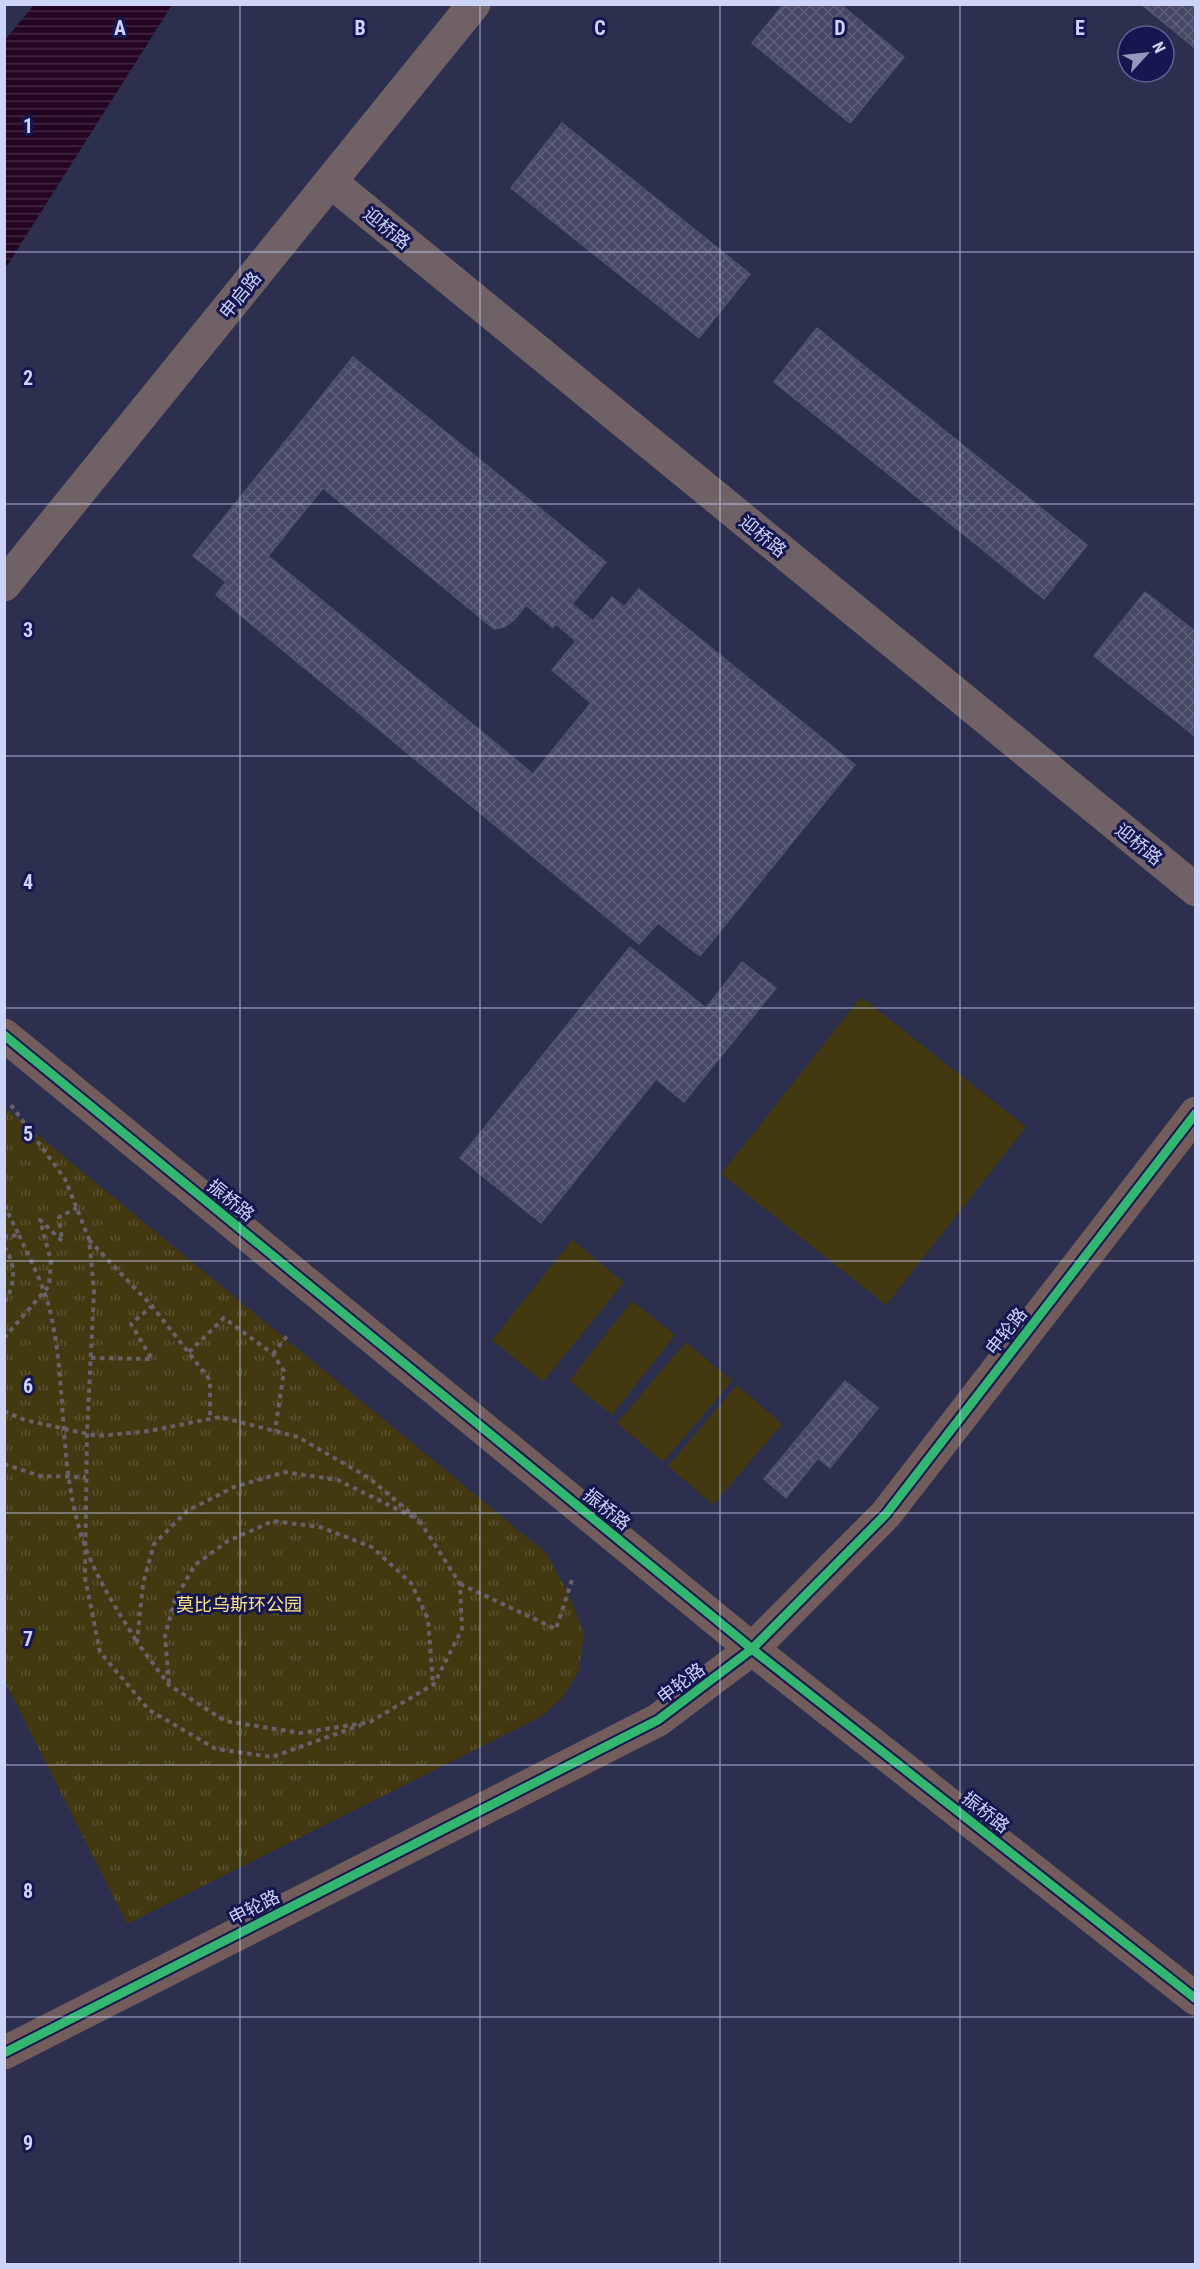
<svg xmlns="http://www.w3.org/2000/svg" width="1200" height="2269" font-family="'Roboto Condensed','Noto Sans SC',sans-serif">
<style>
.park{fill:url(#park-tufts)}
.garden{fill:#423911}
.water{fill:url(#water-rules)}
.building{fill:url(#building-cross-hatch);stroke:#4f536c;stroke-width:1.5;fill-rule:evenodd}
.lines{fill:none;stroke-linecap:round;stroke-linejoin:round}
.path{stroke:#69616a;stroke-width:4;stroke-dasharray:4.5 4.5;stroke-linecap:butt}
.street{stroke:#6f6165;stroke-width:33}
.secondary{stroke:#725d5c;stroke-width:33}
.path-bridge{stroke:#69616a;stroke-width:4;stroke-dasharray:4.5 4.5;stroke-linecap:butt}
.cycleway-casing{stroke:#161750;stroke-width:13}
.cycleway{stroke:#33b770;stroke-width:9}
.grid{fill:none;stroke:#ccd4f8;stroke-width:1.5;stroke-opacity:0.55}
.labels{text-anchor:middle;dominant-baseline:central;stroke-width:6;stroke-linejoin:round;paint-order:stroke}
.street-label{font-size:18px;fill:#ccd4f8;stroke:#161750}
.park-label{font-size:18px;fill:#fce281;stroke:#161750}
.grid-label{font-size:20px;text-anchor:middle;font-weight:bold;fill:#ccd4f8;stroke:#161750;stroke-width:6;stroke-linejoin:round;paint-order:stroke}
</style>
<defs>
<pattern id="park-tufts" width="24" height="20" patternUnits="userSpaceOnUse" patternTransform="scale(1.5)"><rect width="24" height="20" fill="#423911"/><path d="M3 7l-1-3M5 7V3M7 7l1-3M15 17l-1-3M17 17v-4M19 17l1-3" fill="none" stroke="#5c5534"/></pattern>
<pattern id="water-rules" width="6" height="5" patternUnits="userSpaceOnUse" patternTransform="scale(1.5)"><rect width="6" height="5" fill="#240622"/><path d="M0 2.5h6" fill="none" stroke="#432943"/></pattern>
<pattern id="building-cross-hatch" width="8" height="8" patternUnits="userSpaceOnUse" patternTransform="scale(1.5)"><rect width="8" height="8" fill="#464865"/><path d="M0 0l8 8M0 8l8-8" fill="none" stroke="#60627c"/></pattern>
</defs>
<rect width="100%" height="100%" fill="#2c2f4e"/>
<path class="park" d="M 5,1108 L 546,1553 L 568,1593 L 584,1633 L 579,1670 L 563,1697 L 542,1716 L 127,1924 L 5,1682 Z"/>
<path class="garden" d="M 861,997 L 1026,1127 L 886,1305 L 721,1174 Z
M 572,1240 L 624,1282 L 543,1382 L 492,1340 Z
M 632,1301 L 675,1335 L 612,1415 L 569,1381 Z
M 686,1342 L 732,1381 L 663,1462 L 617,1423 Z
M 737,1385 L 782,1424 L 713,1505 L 668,1466 Z"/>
<path class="water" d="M 34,5 L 172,5 L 5,269 L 5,40 Z"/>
<path class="building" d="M 784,4 L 840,4 L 904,57 L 850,123 L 752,43 Z
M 1141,4 L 1196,4 L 1196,49 Z
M 562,123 L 750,274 L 699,338 L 511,188 Z
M 817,328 L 1087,545 L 1044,599 L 774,382 Z
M 353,357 L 606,562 L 572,604 L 593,621 L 612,597 L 624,607 L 639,589 L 855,765 L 700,956 L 658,923 L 639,944 L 216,595 L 226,582 L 193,556 ZM 323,488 L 494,629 L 504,627 L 514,620 L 526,605 L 553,628 L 556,624 L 576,641 L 552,670 L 591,703 L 533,774 L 268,556 Z
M 1145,592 L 1196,632 L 1196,737 L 1094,656 Z
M 630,947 L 706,1008 L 742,962 L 776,988 L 684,1102 L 656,1079 L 541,1223 L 460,1158 Z
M 845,1381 L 878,1408 L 830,1468 L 818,1458 L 786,1498 L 764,1479 Z"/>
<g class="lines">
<path class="path" d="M 11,1105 L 65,1179 L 89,1239 L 94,1291 L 87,1433 L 85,1578 L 100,1652 L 149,1710 L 216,1749 L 272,1757 L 361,1725
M 4,1205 L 19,1235 L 4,1237
M 89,1240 L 152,1306 L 210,1380 L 210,1419
M 4,1247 C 16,1262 16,1287 4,1302
M 4,1338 L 49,1286 L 51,1261 L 40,1220 L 62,1241 L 59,1217 L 77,1208
M 189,1352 L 224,1318 L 273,1354 L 284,1371 L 275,1431
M 273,1354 L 287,1336
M 91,1358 L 152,1359 L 131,1324 L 152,1306
M 4,1411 L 25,1420 L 97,1436 L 149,1431 L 220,1417 L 298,1437 L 369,1478 L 419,1520 L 460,1584 L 462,1629 L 434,1684 L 370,1722 L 301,1733 L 225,1721 L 169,1685 L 137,1642 L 143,1584 L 154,1544 L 187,1511 L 234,1487 L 285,1472 L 338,1480 L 419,1520
M 4,1464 L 40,1476 L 86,1477
M 460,1584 L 556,1629 L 573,1577
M 169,1683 L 165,1636 L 175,1599 L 195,1565 L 228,1541 L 273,1521 L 320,1527 L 372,1547 L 411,1583 L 428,1619 L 433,1684"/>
<path class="street" d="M 331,182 L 1196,890
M 4,585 L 474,4"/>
<path class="secondary" d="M 4,1035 L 752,1649 L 1196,1999
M 4,2053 L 658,1720 L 752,1649 L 886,1514 L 1196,1113"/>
<path class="path-bridge" d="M 19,1235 C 29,1257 41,1280 48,1303 C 67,1373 58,1451 78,1524 C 90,1569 113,1603 137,1642"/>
<defs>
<path id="cycleway" d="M 4,1035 L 752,1649 L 1196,1999
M 4,2053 L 658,1720 L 752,1649 L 886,1514 L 1196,1113"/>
</defs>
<use href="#cycleway" class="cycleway-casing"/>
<use href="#cycleway" class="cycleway"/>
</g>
<path class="grid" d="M 240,4 L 240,2264M 480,4 L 480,2264M 720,4 L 720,2264M 960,4 L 960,2264M 4,252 L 1196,252M 4,504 L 1196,504M 4,756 L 1196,756M 4,1008 L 1196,1008M 4,1261 L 1196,1261M 4,1513 L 1196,1513M 4,1765 L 1196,1765M 4,2017 L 1196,2017"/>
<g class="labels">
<g class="street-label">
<text transform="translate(387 228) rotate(39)">迎桥路</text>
<text transform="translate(240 295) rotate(-51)">申启路</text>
<text transform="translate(763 536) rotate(39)">迎桥路</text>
<text transform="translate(1139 844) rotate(39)">迎桥路</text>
<text transform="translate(231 1200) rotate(39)">振桥路</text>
<text transform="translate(1006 1331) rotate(-52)">申轮路</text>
<text transform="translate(607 1509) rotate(39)">振桥路</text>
<text transform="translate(681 1683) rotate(-37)">申轮路</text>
<text transform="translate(986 1812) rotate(38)">振桥路</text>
<text transform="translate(254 1907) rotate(-27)">申轮路</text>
</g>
<g class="park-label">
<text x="239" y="1604">莫比乌斯环公园</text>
</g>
</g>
<g class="grid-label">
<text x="120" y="35">A</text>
<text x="360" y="35">B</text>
<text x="600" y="35">C</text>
<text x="840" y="35">D</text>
<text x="1080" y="35">E</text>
<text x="28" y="133">1</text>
<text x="28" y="385">2</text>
<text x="28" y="637">3</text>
<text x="28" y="889">4</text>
<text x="28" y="1141">5</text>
<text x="28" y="1393">6</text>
<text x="28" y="1646">7</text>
<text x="28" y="1898">8</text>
<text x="28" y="2150">9</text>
</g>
<rect width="1200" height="2269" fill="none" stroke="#ccd4f8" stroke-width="12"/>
<g transform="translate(1146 54) rotate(63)"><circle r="28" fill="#161750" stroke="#5f6393" stroke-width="1.5"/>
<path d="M0-4.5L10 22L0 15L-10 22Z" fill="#949abc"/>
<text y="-9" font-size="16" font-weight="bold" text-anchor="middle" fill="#ccd4f8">N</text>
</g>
</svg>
